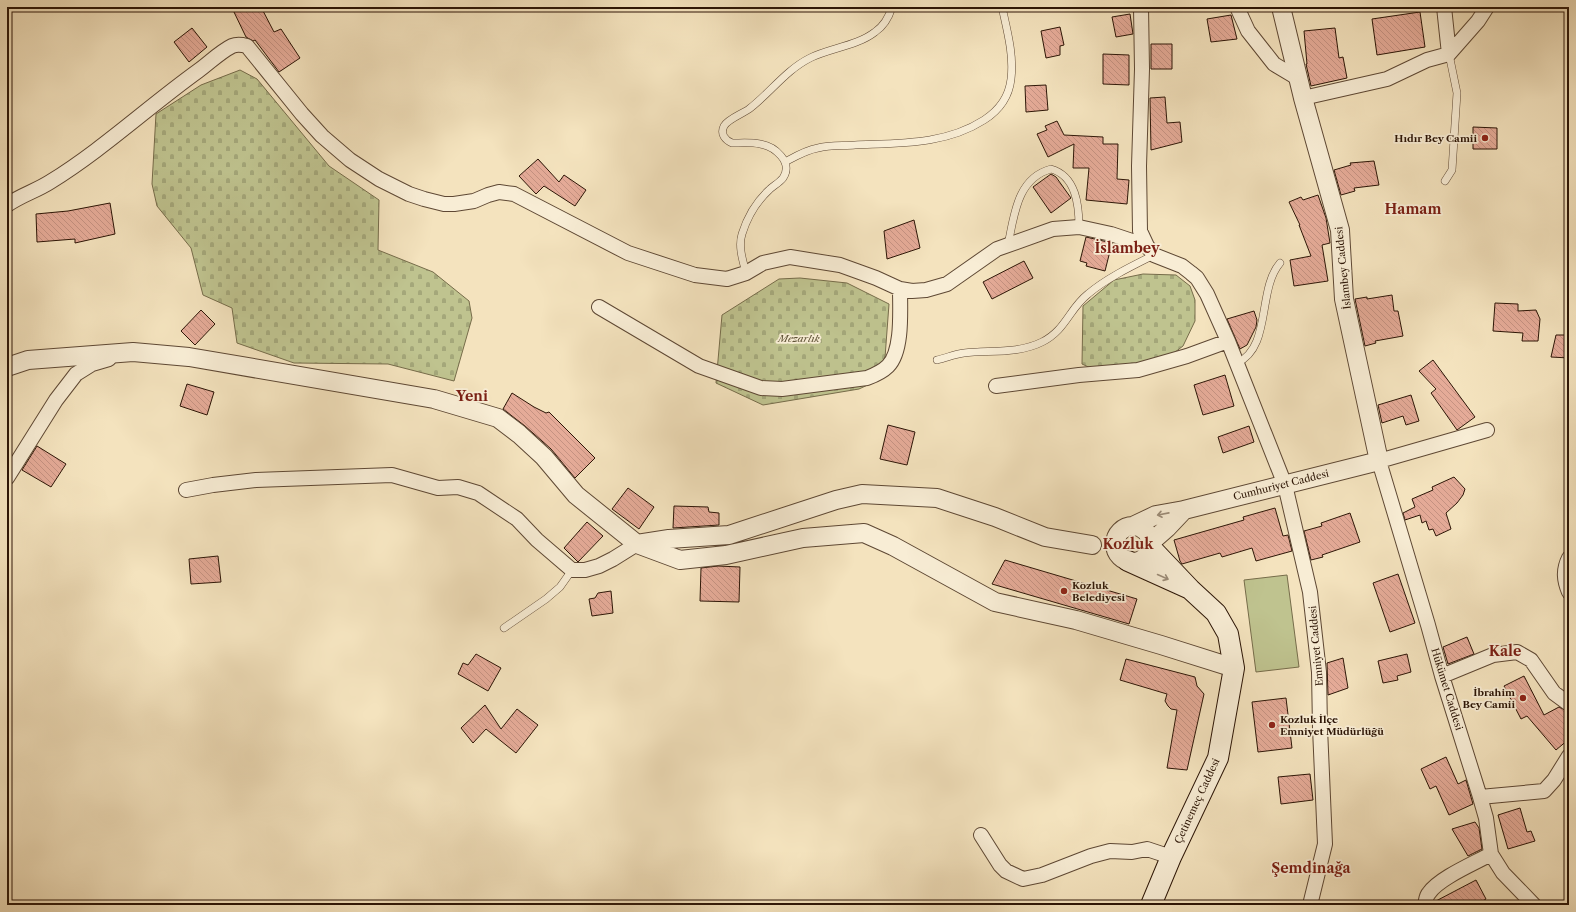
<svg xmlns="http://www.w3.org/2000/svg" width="1576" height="912" font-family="'Libre Caslon Text',serif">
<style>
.green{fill:#bfc38f;stroke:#766c4a}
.cemetery{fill:url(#cemetery-stones);stroke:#766c4a}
.building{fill:url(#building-back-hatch);stroke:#2c1506}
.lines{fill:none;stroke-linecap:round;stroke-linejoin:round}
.service-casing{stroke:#5e4834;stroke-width:8}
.minor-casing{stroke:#5e4834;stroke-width:16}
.tertiary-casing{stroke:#5e4834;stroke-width:20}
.secondary-casing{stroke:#2c1506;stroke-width:22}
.service{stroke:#f8edd5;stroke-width:7}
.minor{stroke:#f8edd5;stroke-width:14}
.tertiary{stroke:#f8edd5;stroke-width:18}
.secondary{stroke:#f8edd5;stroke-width:20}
.oneway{stroke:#9c8c78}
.poi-dot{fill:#8f2418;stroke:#f8edd5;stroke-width:1.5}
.labels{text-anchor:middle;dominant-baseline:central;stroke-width:3.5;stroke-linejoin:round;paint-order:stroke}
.poi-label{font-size:10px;font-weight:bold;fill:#2c1506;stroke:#f8edd5;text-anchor:end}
.street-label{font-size:10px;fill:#2c1506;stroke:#f8edd5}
.park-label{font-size:10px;font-style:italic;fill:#5f5236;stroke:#f8edd5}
.district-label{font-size:14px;font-weight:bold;fill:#7a1f14;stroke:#f8edd5}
</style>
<defs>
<pattern id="cemetery-stones" width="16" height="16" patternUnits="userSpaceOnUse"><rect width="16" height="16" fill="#bfc38f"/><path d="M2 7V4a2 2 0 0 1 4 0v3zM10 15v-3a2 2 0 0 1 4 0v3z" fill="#a4a77a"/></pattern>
<pattern id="building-back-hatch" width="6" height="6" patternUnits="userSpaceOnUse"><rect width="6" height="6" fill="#e5ab98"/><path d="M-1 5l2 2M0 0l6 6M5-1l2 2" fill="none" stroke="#c59282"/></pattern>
</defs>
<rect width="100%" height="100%" fill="#f4e3be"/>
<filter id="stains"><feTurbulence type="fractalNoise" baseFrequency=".005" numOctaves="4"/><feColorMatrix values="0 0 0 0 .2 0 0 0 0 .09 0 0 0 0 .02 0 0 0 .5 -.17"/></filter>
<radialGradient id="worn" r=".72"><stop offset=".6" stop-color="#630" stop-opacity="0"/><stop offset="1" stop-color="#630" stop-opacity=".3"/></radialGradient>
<path class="green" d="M 1287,575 L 1299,667 L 1256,672 L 1244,580 Z"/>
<path class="cemetery" d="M 240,70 L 257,79 L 329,166 L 379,200 L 378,250 L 433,272 L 469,301 L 472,318 L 454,381 L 388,364 L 294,363 L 237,343 L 232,308 L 203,295 L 191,248 L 157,206 L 152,184 L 156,114 L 201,85 Z
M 1143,274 L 1176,275 L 1190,286 L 1195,300 L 1195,321 L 1183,346 L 1170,356 L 1146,365 L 1095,370 L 1082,364 L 1083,306 L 1114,280 Z
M 800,278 L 847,283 L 889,304 L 884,371 L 874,382 L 859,389 L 763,405 L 716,383 L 722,315 L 779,279 Z"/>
<path class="building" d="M 239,7 L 261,7 L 274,32 L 281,29 L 300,58 L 279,72 L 255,40 L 253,41 L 246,37 L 233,10 Z
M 1420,12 L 1425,47 L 1377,55 L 1372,19 Z
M 1130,14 L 1133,34 L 1116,37 L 1112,17 Z
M 1231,15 L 1237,39 L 1211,42 L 1207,19 Z
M 1060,27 L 1064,45 L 1060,46 L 1060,55 L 1046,58 L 1041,31 Z
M 192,28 L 207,47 L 189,62 L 174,42 Z
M 1335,28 L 1339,58 L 1343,57 L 1347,78 L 1311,86 L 1306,64 L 1307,64 L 1304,31 Z
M 1151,44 L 1172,44 L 1172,69 L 1151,69 Z
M 1103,54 L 1129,55 L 1129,85 L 1103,84 Z
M 1046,85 L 1048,110 L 1026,112 L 1025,86 Z
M 1165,97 L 1167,123 L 1180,122 L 1182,142 L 1151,150 L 1150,98 Z
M 1057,121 L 1064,135 L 1103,137 L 1103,144 L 1118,144 L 1117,179 L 1129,180 L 1127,204 L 1086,200 L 1089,168 L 1073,168 L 1074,144 L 1048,157 L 1037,134 L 1047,130 L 1045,126 Z
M 1473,127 L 1497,128 L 1497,149 L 1473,149 Z
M 538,159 L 559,182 L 564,175 L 586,190 L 575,206 L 544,186 L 536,194 L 519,176 Z
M 1374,161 L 1379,185 L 1354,188 L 1355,191 L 1341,195 L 1334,170 L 1351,165 L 1350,163 Z
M 1051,174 L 1056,177 L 1071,198 L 1051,213 L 1033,187 Z
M 1318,195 L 1326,218 L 1330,243 L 1322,245 L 1328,281 L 1294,286 L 1290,260 L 1311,256 L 1299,225 L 1300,225 L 1289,202 L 1301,197 L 1303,200 Z
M 110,203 L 115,234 L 75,243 L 75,239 L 37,242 L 36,214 L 68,211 Z
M 914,220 L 920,248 L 887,259 L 884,231 Z
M 1086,237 L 1112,243 L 1105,271 L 1086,266 L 1087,263 L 1080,261 Z
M 1024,261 L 1033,278 L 992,299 L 983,282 Z
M 1392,295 L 1394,311 L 1398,311 L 1403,336 L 1375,341 L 1376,343 L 1365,346 L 1355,299 L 1367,297 L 1367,299 Z
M 1495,303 L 1518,304 L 1518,311 L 1536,310 L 1540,319 L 1538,341 L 1522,341 L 1523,333 L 1493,331 Z
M 201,310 L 215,324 L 195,345 L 181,331 Z
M 1254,311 L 1257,320 L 1256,327 L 1247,345 L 1240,349 L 1227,319 Z
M 1556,335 L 1569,335 L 1569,358 L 1551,357 Z
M 1433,360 L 1475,417 L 1457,430 L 1431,393 L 1436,389 L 1419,371 Z
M 1225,375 L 1234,406 L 1203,415 L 1194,385 Z
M 187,384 L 214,392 L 207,415 L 180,406 Z
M 512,393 L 534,407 L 546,413 L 549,412 L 595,458 L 575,478 L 551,449 L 525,426 L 503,409 Z
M 1411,395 L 1419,421 L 1406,425 L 1403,416 L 1382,423 L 1378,405 Z
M 888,425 L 915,432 L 907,465 L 880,459 Z
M 1249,426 L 1254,442 L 1223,453 L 1218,437 Z
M 37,446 L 66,464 L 51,487 L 22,470 Z
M 1454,477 L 1465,489 L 1463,495 L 1457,503 L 1446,513 L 1451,529 L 1436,536 L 1433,529 L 1429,530 L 1426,521 L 1422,523 L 1420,515 L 1405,520 L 1403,513 L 1415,507 L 1412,499 L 1433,490 L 1432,487 Z
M 628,488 L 654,507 L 639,529 L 612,509 Z
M 674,506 L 708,507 L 709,512 L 719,513 L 719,525 L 673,528 Z
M 1275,508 L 1283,536 L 1288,535 L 1292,551 L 1256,561 L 1252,548 L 1222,557 L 1220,553 L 1182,564 L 1180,561 L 1174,540 L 1244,520 L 1243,517 Z
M 1350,513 L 1360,542 L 1322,555 L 1323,557 L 1311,560 L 1304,531 L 1322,526 L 1321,523 Z
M 587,522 L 603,536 L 578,562 L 564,548 Z
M 218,556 L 221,582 L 191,584 L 189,559 Z
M 1005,560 L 1137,599 L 1129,624 L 992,584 Z
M 718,566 L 740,567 L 739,602 L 700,601 L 701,568 Z
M 1398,574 L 1415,623 L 1390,632 L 1373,583 Z
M 611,591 L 613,613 L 592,616 L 589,599 L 595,598 L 598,593 Z
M 1467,637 L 1474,654 L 1448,664 L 1443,647 Z
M 476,654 L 501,668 L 488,691 L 458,674 L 463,663 L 468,665 Z
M 1407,654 L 1411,672 L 1397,676 L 1398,680 L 1383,683 L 1378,661 Z
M 1343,658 L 1348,688 L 1328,695 L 1327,663 Z
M 1126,659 L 1195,677 L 1197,686 L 1204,694 L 1187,770 L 1167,768 L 1177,710 L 1171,709 L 1168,706 L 1165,701 L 1167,694 L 1120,680 Z
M 1524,676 L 1544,715 L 1559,707 L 1569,712 L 1569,739 L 1556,750 L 1527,716 L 1521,719 L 1504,686 Z
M 1286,698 L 1292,748 L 1258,752 L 1252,702 Z
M 485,705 L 501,729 L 517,709 L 538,725 L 516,753 L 486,729 L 473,743 L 461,728 Z
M 1446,757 L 1458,784 L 1466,780 L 1473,804 L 1449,815 L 1436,786 L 1430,789 L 1421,769 Z
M 1310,774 L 1313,800 L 1281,804 L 1278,777 Z
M 1520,808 L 1527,832 L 1531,831 L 1535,841 L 1508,849 L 1498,815 Z
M 1475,822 L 1479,828 L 1482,849 L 1468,856 L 1452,829 Z
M 1476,880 L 1486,899 L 1475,905 L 1434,905 L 1434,902 Z"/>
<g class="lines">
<defs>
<path id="service" d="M 785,162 C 796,156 806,150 818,148 C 830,145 843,146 855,145 C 899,143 945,145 984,120 C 998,111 1009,97 1011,79 C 1014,55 1007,30 1002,7
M 1445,181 L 1452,170 L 1457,93 L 1449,54
M 1008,245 C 1014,216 1017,178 1051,169 C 1076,176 1079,205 1079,227
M 746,273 C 743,261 738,247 742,234 C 747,218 756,202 769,190 C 773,186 779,183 783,178 C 794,162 774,146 760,144 C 751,142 741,143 732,143 C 725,140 720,134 724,126 C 728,119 742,114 749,109 C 770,93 786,70 810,58 C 830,48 857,46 875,32 C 884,26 889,17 892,7
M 937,360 C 946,358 955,354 964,353 C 990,350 1018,354 1042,342 C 1066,330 1069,309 1088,294 C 1107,278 1132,266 1154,255
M 1237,363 C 1272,347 1257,290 1280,263
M 504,628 L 546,599 L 560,587 L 572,570"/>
<path id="minor" d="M 1141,7 L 1142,69 L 1139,166 L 1140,231 L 1147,246 L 1154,255 L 1182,266 L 1191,273 L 1197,278 L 1207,294 L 1228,341 L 1285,485 L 1310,592 L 1319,672 L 1320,728 L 1325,844 L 1310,905
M 1237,7 L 1248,31 L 1274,64 L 1299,79
M 1449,54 L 1478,21 L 1487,7
M 1303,98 L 1387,79 L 1427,60 L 1449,54 L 1444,7
M 7,205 C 21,195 36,191 50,182 C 102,150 148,107 198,71 C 209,63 220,52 232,46 C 237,44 243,45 247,46 L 302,114 L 322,136 L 350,160 L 379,179 L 409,194 L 424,199 L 444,204 L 454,204 L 474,201 L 488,195 L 499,192 L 514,194 L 628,253 L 695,275 L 727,279 L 746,273 L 763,263 L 790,257 L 840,265 L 876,278 L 900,289 L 912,291 L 926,290 L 947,284 L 997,249 L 1053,229 L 1079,227 L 1111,234 L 1147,246
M 599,307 L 699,366 L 761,388 L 782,389 L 867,378 C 875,375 882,372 888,366 C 903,351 900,310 900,289
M 996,386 L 1079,375 L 1138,370 L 1187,356 L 1228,341
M 1487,430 L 1379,461 L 1428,625 L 1442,676 L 1480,797 L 1486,818 L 1491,854 L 1503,873 L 1534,905
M 7,478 L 56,400 L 76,374 L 92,364 L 109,359
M 186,490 L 213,485 L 256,480 L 392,475 L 438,488 L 458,487 L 478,493 L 517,519 L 537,540 L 572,570 L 585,570 L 599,566 L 613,559 L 637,544
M 1569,558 C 1563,570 1564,580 1569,592
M 1442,676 L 1493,655 L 1517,652 L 1531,660 L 1554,693 L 1569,704
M 1480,797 L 1544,791 L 1554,780 L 1569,756
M 981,835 L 1000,865 L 1006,871 L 1023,879 L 1042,875 L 1091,856 L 1110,851 L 1132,852 L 1147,849 L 1171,857
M 1425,905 C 1426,901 1426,896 1429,893 C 1439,878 1475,863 1491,854"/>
<path id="tertiary" d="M 7,367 L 28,360 L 133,352 L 189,357 L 434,399 L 498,418 L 519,434 L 544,457 L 576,495 L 637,544 L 680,560 L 726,555 L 803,538 L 864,533 L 893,546 L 995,602 L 1076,620 L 1161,645 L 1234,668
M 1184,510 L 1379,461 L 1344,299 L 1340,230 L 1303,98 L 1281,7
M 1135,525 L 1156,515 L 1184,510 L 1167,528 L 1151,542
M1115 544a18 18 0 1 1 36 0a18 18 0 1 1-36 0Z
M 637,544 L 669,539 L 729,535 L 836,500 L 862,494 L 937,498 L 995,517 L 1045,537 L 1092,545"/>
<path id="secondary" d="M 1128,561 L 1190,589 L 1151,548
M 1151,905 L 1171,857 L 1218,758 L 1234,668 L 1228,634 L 1216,613 L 1190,589"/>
</defs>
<use href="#service" class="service-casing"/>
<use href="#minor" class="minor-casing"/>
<use href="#tertiary" class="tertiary-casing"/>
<use href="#secondary" class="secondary-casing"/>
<use href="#service" class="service"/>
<use href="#minor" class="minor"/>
<use href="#tertiary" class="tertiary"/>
<use href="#secondary" class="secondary"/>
</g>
<defs><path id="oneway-shaft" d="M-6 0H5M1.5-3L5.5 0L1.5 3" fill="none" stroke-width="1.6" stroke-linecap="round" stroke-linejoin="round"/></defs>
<g class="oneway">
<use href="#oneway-shaft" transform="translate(1163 514) rotate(169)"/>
<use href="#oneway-shaft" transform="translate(1163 577) rotate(24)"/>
</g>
<g class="poi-dot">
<circle cx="1485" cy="138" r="4"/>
<circle cx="1064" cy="591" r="4"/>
<circle cx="1523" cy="698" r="4"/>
<circle cx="1272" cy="725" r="4"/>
</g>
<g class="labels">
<g class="poi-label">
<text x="1477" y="138">Hıdır Bey Camii</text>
<text x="1072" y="585" text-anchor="start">Kozluk<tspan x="1072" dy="12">Belediyesi</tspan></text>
<text x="1515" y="692">İbrahim<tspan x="1515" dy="12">Bey Camii</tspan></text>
<text x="1280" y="719" text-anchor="start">Kozluk İlçe<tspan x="1280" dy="12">Emniyet Müdürlüğü</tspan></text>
</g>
<g class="street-label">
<text transform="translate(1343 268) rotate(-96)">İslambey Caddesi</text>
<text transform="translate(1281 485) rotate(-14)">Cumhuriyet Caddesi</text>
<text transform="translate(1316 646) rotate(-95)">Emniyet Caddesi</text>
<text transform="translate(1447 689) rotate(73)">Hükümet Caddesi</text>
<text transform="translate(1197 801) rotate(-65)">Çetinemeç Caddesi</text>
</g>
<g class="park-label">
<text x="799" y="338">Mezarlık</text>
</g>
<g class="district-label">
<text x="1413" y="209">Hamam</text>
<text x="1127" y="248">İslambey</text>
<text x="472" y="396">Yeni</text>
<text x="1128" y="544">Kozluk</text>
<text x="1505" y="651">Kale</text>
<text x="1311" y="868">Şemdinağa</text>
</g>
</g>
<rect width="1576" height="912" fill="none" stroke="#f4e3be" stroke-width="24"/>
<rect x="8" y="8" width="1560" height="896" fill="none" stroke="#2c1506" stroke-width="2"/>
<rect x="12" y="12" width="1552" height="888" fill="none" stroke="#2c1506"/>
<rect width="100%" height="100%" filter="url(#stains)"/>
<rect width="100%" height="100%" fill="url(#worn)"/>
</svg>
